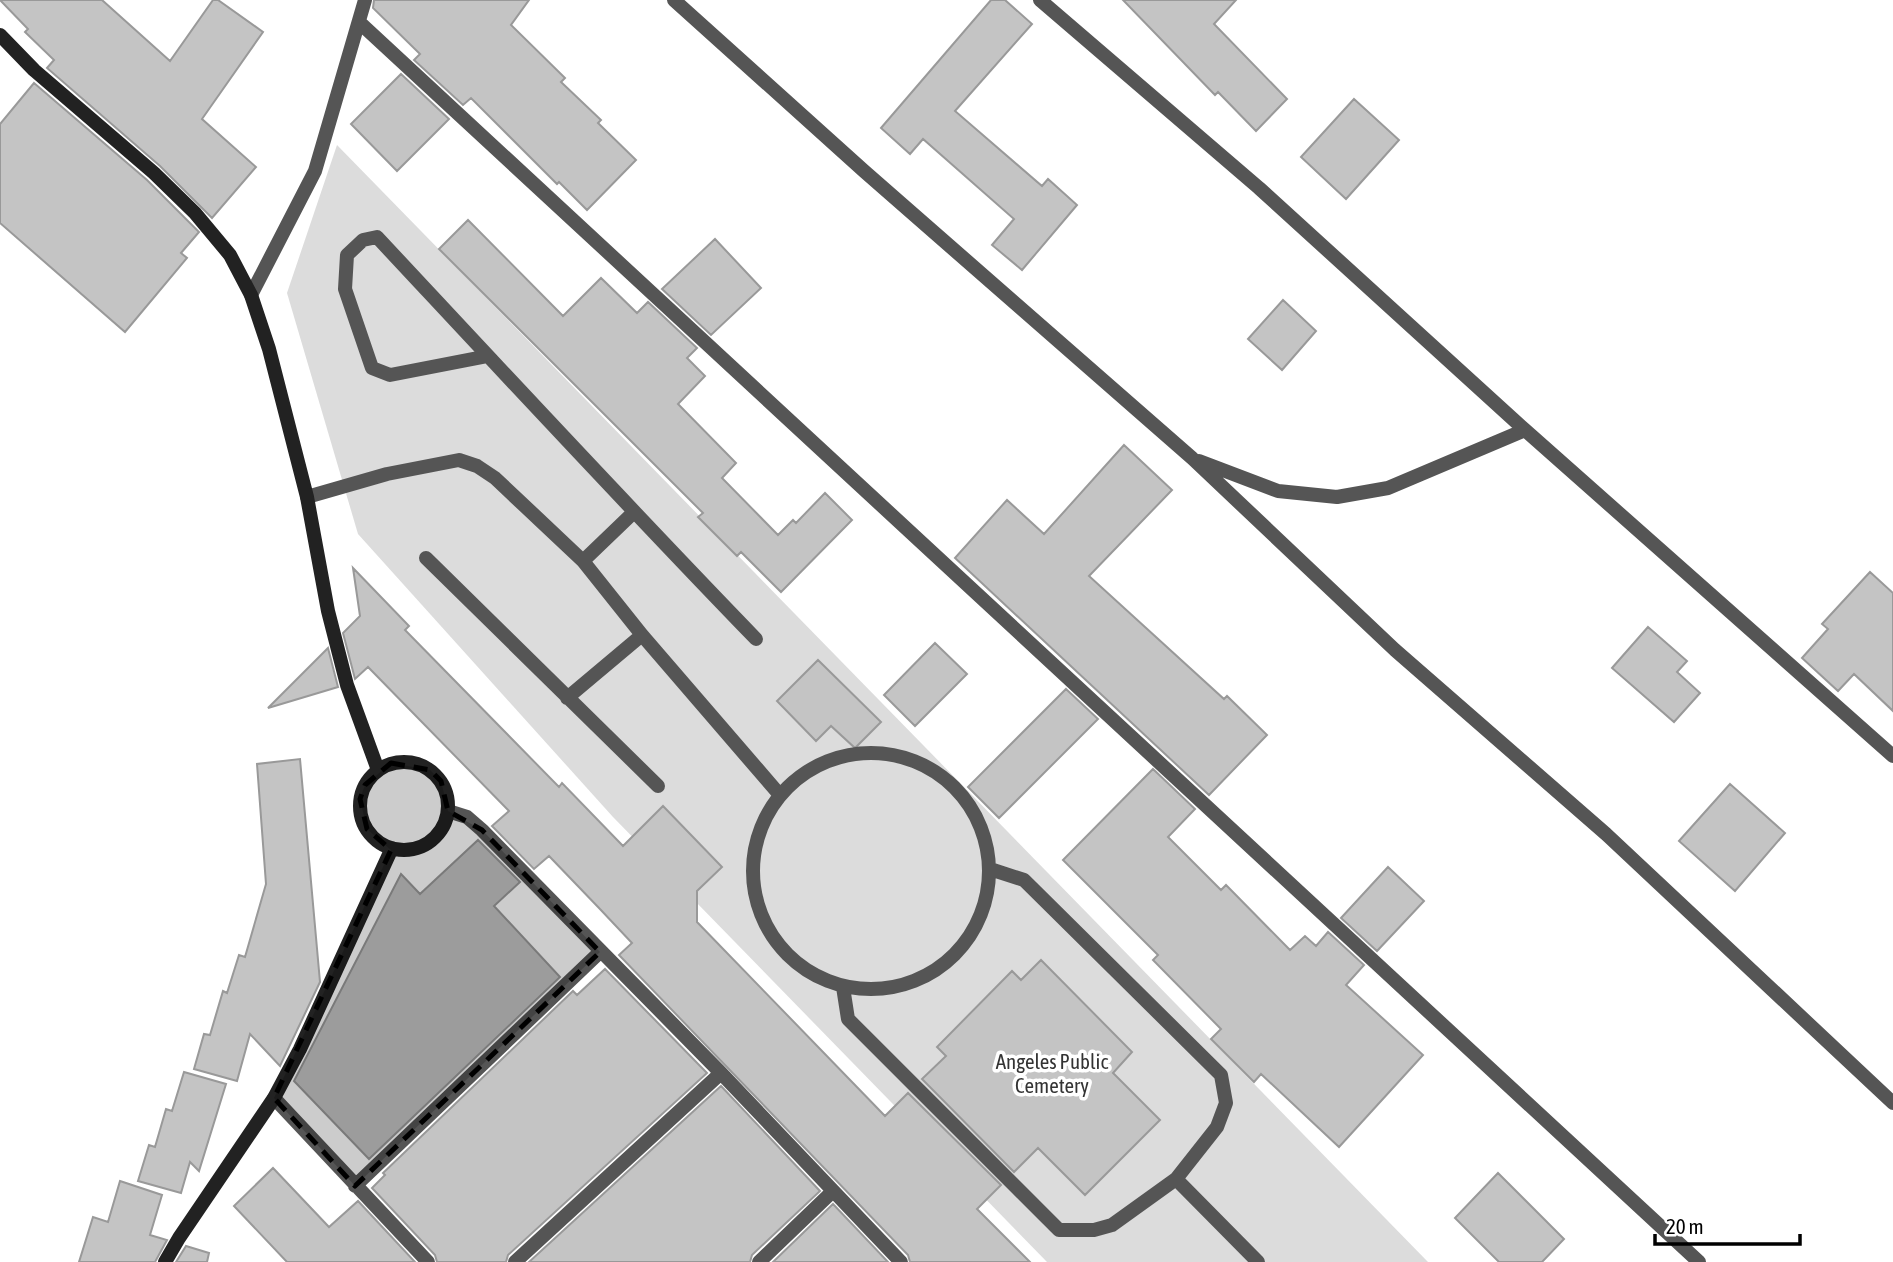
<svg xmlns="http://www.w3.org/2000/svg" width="1893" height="1262" font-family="'Asap Condensed',sans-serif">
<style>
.green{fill:#dcdcdc}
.building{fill:#c4c4c4;stroke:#999;stroke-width:2}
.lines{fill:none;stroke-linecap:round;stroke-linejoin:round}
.lane{stroke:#555;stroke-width:14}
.street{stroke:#555;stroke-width:14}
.secondary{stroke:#222;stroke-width:14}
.marked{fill:#000;fill-opacity:0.2;stroke:#000;stroke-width:5;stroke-dasharray:14 9;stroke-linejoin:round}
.labels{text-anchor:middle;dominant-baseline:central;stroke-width:7;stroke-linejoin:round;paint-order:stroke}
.park-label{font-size:21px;fill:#333;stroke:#fff}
</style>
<rect width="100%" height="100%" fill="#fff"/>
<path class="green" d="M 337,145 L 1428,1262 L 1047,1262 L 613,817 L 358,534 L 287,293 Z"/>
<path class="building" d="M 0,0 L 102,0 L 170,61 L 213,0 L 218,0 L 263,32 L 202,119 L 256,167 L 212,218 L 160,166 L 47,68 L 54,60 L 25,32 L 28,29 Z
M 374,0 L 529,0 L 511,25 L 565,78 L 561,82 L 601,120 L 598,123 L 636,160 L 587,210 L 559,182 L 557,184 L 471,98 L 463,105 L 414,60 L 420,54 L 373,8 Z
M 991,0 L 1005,0 L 1032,24 L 955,111 L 1042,186 L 1048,179 L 1077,205 L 1022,270 L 992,245 L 1014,219 L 923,139 L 910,154 L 881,128 Z
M 1123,0 L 1236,0 L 1214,24 L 1287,99 L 1256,131 L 1218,92 L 1215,95 Z
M 401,74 L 449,119 L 397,171 L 351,124 Z
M 34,83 L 147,180 L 199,232 L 181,253 L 187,258 L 125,332 L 0,223 L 0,124 Z
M 1354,99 L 1399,140 L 1346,199 L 1301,157 Z
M 468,220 L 563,316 L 601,278 L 637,313 L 648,302 L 697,348 L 687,358 L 705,376 L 678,404 L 736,463 L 722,478 L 778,535 L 793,520 L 796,523 L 825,493 L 852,520 L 781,592 L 741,552 L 737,556 L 698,517 L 703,513 L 439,249 Z
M 715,239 L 761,288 L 711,335 L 662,289 Z
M 1283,300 L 1316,331 L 1282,370 L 1248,339 Z
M 1124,445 L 1172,490 L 1089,576 L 1224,699 L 1227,696 L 1267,735 L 1209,795 L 955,558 L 1007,500 L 1044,534 Z
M 353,568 L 409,626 L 405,630 L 559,787 L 562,783 L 623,846 L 663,806 L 722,867 L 697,891 L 697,922 L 885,1116 L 908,1093 L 1001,1185 L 977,1209 L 1030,1262 L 910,1262 L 908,1255 L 619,955 L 632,943 L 599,908 L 549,856 L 534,869 L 492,826 L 509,811 L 368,667 L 355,679 L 343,633 L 360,616 Z
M 1870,572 L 1893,593 L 1893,711 L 1854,674 L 1838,691 L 1802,658 L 1828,629 L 1822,624 Z
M 1648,627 L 1687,661 L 1677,672 L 1700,693 L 1674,722 L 1612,668 Z
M 935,643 L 967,674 L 915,726 L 884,695 Z
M 328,648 L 338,687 L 268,708 Z
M 818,660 L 881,722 L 855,748 L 831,726 L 816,741 L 777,701 Z
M 1066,689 L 1098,719 L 999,818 L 968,787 Z
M 300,759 L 320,982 L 280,1066 L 250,1034 L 237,1081 L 194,1069 L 204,1034 L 210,1035 L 223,991 L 227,993 L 239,955 L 245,957 L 266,884 L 257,764 Z
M 1153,769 L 1195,809 L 1168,837 L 1221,890 L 1226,885 L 1290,950 L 1305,936 L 1316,946 L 1328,932 L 1364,965 L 1346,985 L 1423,1055 L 1339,1147 L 1261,1074 L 1254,1082 L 1211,1039 L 1221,1029 L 1153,960 L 1158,955 L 1063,860 Z
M 1730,784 L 1785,833 L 1735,891 L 1679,841 Z
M 478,840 L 520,882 L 494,906 L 560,977 L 369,1159 L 294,1081 L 401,874 L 420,894 Z
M 1388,867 L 1424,901 L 1377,951 L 1341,918 Z
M 1041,960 L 1132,1052 L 1113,1073 L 1160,1120 L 1085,1195 L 1038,1148 L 1014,1172 L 922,1079 L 946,1056 L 937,1047 L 1012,971 L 1021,980 Z
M 605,969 L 707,1073 L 508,1255 L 506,1262 L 437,1262 L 435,1255 L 372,1188 L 385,1175 L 383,1173 L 573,991 L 577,995 Z
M 184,1072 L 226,1084 L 199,1171 L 190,1162 L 181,1193 L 138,1181 L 149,1145 L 155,1147 L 166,1109 L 172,1111 Z
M 721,1086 L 820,1191 L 752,1255 L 750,1262 L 529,1262 Z
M 273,1168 L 329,1227 L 358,1201 L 415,1262 L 287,1262 L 234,1206 Z
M 1498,1173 L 1564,1239 L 1542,1262 L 1499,1262 L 1455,1218 Z
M 120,1181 L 162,1195 L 150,1235 L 167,1240 L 155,1262 L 79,1262 L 93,1217 L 108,1222 Z
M 833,1204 L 888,1262 L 773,1262 Z
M 186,1246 L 209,1253 L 207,1262 L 176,1262 Z"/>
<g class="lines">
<path class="lane" d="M 488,356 L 390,375 L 372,368 L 345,289 L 347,255 L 363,240 L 377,237 C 503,372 628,507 756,639
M 307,497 L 387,474 L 459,460 L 477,466 L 495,478 L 583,561 L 642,635 L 779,794
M 426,558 L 658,786
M 583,561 L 633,513
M 567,698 L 642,635
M753 871a118 118 0 1 1 236 0a118 118 0 1 1-236 0Z
M 843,987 L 848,1019 L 1059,1230 L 1094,1230 L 1112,1225 L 1176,1179 L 1217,1127 L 1226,1103 L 1221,1075 L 1024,880 L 990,869
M 1176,1179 L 1258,1262"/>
<path class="street" d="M 674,0 L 864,171 L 1192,458 L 1395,650 L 1606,834 L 1893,1103
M 1040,0 L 1259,188 L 1525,430 L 1893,756
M 359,22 L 1699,1262
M 251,295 L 315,171 L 365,0
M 1199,461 L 1278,491 L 1337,497 L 1388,488 L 1525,430
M 448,811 L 467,817 L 482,830 L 721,1073 L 901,1262
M 274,1098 L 428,1262
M 355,1186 L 600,952
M 515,1262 L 721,1073
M 759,1262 L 832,1192"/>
<path class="secondary" d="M 0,35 L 34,70 L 154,173 L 195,213 L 230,255 L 251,295 L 269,349 L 307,497 L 328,611 L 347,685 L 378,770
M360 806a44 44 0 1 1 88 0a44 44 0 1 1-88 0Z
M 165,1262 L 179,1238 L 274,1098 L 300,1049 L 392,848"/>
</g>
<path class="marked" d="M 391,763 L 430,770 L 441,781 L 448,811 L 482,830 L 600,952 L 355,1186 L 274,1098 L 391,850 L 367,829 L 360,799 L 365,785 Z"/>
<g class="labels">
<g class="park-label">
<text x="1052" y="1061">Angeles Public<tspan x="1052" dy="24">Cemetery</tspan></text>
</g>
</g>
<path d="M1655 1234v10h145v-10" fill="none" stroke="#000000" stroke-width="3.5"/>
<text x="1666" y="1234" font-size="21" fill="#000000" stroke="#ffffff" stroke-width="5" paint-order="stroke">20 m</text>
</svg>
